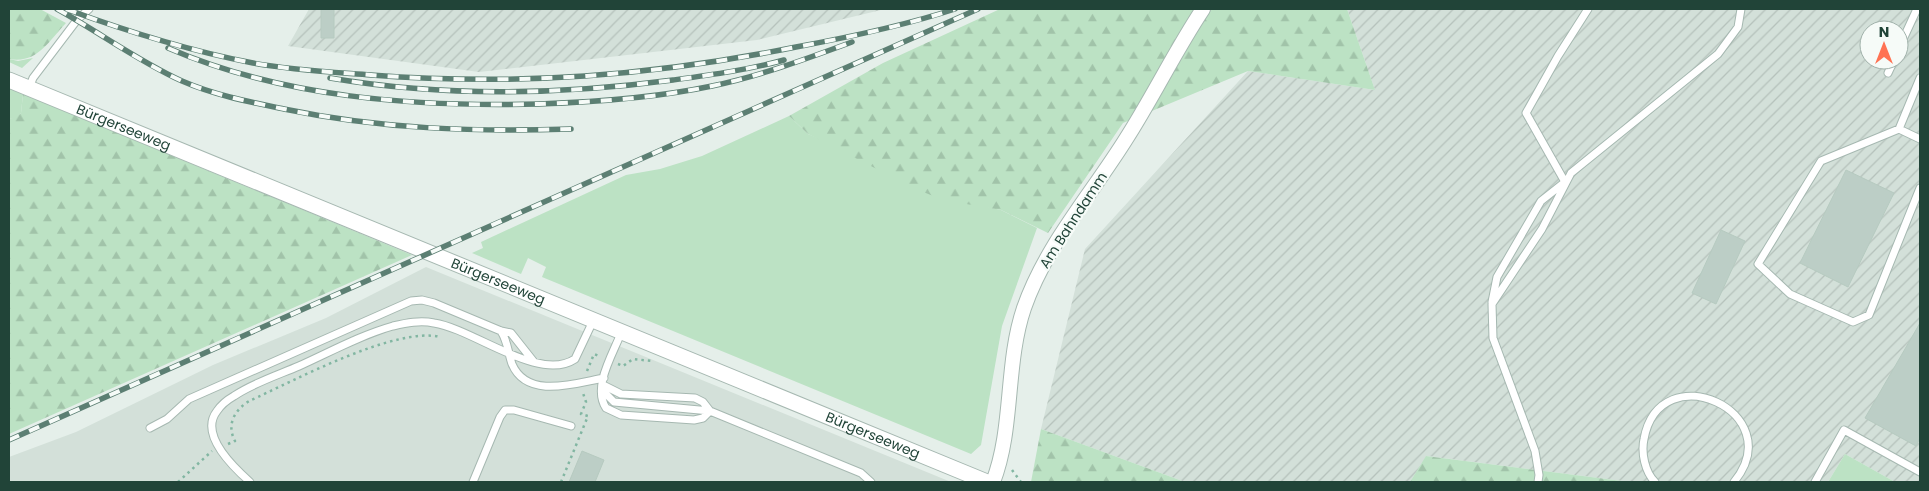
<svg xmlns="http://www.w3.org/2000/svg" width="1929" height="491" font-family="Poppins,sans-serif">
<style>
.built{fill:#d3e0d9}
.industrial{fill:url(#industrial-furrows);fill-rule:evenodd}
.green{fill:#bce2c4}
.forest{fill:url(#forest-firs)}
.building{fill:#bccec6;stroke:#b6cac0}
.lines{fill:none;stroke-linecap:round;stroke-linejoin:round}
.service-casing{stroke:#a6b8b1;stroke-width:9}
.minor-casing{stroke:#a6b8b1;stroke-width:16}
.tertiary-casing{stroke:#a6b8b1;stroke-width:17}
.path{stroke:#82b6a2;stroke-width:2.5;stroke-dasharray:2.5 4;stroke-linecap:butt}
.service{stroke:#fff;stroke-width:7}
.minor{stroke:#fff;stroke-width:14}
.tertiary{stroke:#fff;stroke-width:15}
.rail-casing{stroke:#5c7f73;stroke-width:5.5}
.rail{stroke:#f6fbf8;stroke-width:4;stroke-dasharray:11;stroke-linecap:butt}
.labels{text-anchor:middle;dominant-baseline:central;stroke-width:4.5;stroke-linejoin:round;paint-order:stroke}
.street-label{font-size:14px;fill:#214438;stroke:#f6fbf8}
</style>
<defs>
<pattern id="industrial-furrows" width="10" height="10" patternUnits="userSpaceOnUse" patternTransform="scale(1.25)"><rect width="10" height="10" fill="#d3e0d9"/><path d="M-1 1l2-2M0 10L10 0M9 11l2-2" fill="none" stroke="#b5c1bb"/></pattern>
<pattern id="forest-firs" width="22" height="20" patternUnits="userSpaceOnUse" patternTransform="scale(1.25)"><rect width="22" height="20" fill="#bce2c4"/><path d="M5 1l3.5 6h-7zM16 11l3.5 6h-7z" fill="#a1c3a9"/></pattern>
</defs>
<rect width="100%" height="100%" fill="#e5efea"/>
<path class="built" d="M 426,267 L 951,482 L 9,482 L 9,457 L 76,432 L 213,365 L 326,318 Z"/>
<path class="industrial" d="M 309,9 L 885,9 L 757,40 L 479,72 L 288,46 Z
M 1347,9 L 1920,9 L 1920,482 L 1895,482 L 1845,454 L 1828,482 L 1630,482 L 1427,456 L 1410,482 L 1185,482 L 1041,429 L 1085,249 L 1248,71 L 1375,90 ZM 1869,30 L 1899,30 L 1899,60 L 1869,60 Z"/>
<path class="green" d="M 33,58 L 22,68 L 9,62 L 9,59 L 18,61 Z
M 9,88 L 23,94 L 21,113 L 16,118 L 9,119 Z
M 789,116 L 808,134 L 979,205 L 1001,210 L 1037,228 L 1002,326 L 981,445 L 971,454 L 542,277 L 546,267 L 528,258 L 521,274 L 472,253 L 483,248 L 481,242 L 626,175 L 660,169 L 702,156 Z
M 1845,454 L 1895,482 L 1828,482 Z"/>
<path class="forest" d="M 9,9 L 40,9 L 66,23 C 48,42 37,64 9,59 Z
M 1000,9 L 1347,9 L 1375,90 L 1248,71 L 1123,123 L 1048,233 L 1001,210 L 943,200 L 916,189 L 808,134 L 789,116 L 883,63 Z
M 23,94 L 412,255 L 9,434 L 9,119 L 16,117 L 21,113 Z
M 1041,429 L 1185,482 L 1031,482 Z
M 1426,456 L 1630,482 L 1410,482 Z"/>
<path class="building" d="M 321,9 L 334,9 L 334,38 L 321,38 Z
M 1846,170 L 1894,193 L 1848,287 L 1800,263 Z
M 1721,230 L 1745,241 L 1716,304 L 1692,293 Z
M 1920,323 L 1920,438 L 1916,446 L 1865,418 Z
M 582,451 L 604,460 L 595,482 L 569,482 Z"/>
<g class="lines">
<defs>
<path id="service" d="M 1899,48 L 1917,9
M 1888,73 L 1894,60
M 1920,78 L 1899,129 L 1821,161 L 1758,264 L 1790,294 L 1853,322 L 1869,315 L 1920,188
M 29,88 L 33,78 L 77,20 L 89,9
M 1899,129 L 1920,139
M 1492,302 L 1497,277 L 1541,201 L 1565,182 L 1526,113 L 1558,56 L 1588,9
M 501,331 C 508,342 508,353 512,364 C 527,400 576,383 604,378
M 621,333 C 613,354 592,387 606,408 L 621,415 L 694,420 L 703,418 L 710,411
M 603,385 L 605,393 L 614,402 L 710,411 L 861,473 L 871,482
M 603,385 L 621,394 L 695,398 L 703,402 L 710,411
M 150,428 L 167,419 L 189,399 L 411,301 L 422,300 L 434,303 L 501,331 L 511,333 L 534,362
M 250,482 C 233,467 199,434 217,411 C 221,405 227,400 234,396 C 253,383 278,375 299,366 C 330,352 361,335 393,326 C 406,323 420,320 434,323 C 474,329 539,383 575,359 L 593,321
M 473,482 L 500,417 L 505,410 L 514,410 L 571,426
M 1538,482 L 1539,475 L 1535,451 L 1493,338 L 1492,304 L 1542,229 L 1571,173 L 1718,54 L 1738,27 L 1741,9
M 1655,482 C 1645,472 1641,453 1644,439 C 1660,353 1791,412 1734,482
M 1815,482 L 1844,430 L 1920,472"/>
<path id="minor" d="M 993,482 C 1014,428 1005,364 1024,308 C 1046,245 1091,195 1126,139 C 1153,97 1175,51 1203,9"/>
<g id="tertiary">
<path id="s1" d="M 9,80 L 987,482"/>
</g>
</defs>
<use href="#service" class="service-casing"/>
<use href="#minor" class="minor-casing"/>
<use href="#tertiary" class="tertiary-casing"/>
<path class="path" d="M 618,364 L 623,366 L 633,359 L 652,361
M 587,371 L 594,354 L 599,356
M 228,444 L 235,441 C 226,424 235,410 249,401 C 294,381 395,326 441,337
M 1012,470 L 1021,482
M 178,482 L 212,451
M 561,482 L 588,416 L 581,414 L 586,402 L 583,393"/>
<use href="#service" class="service"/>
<use href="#minor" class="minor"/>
<use href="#tertiary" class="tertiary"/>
<defs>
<path id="rail" d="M 57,9 C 99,32 138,61 182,81 C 214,95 250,102 284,109 C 380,129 474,132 571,129
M 66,9 C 126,31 190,51 253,63 C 292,70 332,72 371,75 C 518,86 652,76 796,47 C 850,37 903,26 955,9
M 168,48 C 284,98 414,107 539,104 C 597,102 655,98 712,86 C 760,76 806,59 852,42
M 330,78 C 443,97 559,95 673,80 C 710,75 748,70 784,60
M 9,440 L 978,9"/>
</defs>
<use href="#rail" class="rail-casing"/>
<use href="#rail" class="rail"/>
</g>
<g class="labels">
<g class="street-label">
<text stroke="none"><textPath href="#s1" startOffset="124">Bürgerseeweg</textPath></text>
<text transform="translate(1073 220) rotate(-57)">Am Bahndamm</text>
<text stroke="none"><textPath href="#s1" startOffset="529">Bürgerseeweg</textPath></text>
<text stroke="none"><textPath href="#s1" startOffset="934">Bürgerseeweg</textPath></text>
</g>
</g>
<rect width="1929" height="491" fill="none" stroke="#214438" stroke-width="20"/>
<g transform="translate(1884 45)"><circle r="24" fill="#f6fbf8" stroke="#a1b2ab"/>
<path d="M0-4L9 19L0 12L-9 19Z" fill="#ff7253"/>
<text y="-8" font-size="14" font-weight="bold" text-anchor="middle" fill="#214438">N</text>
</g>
</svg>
